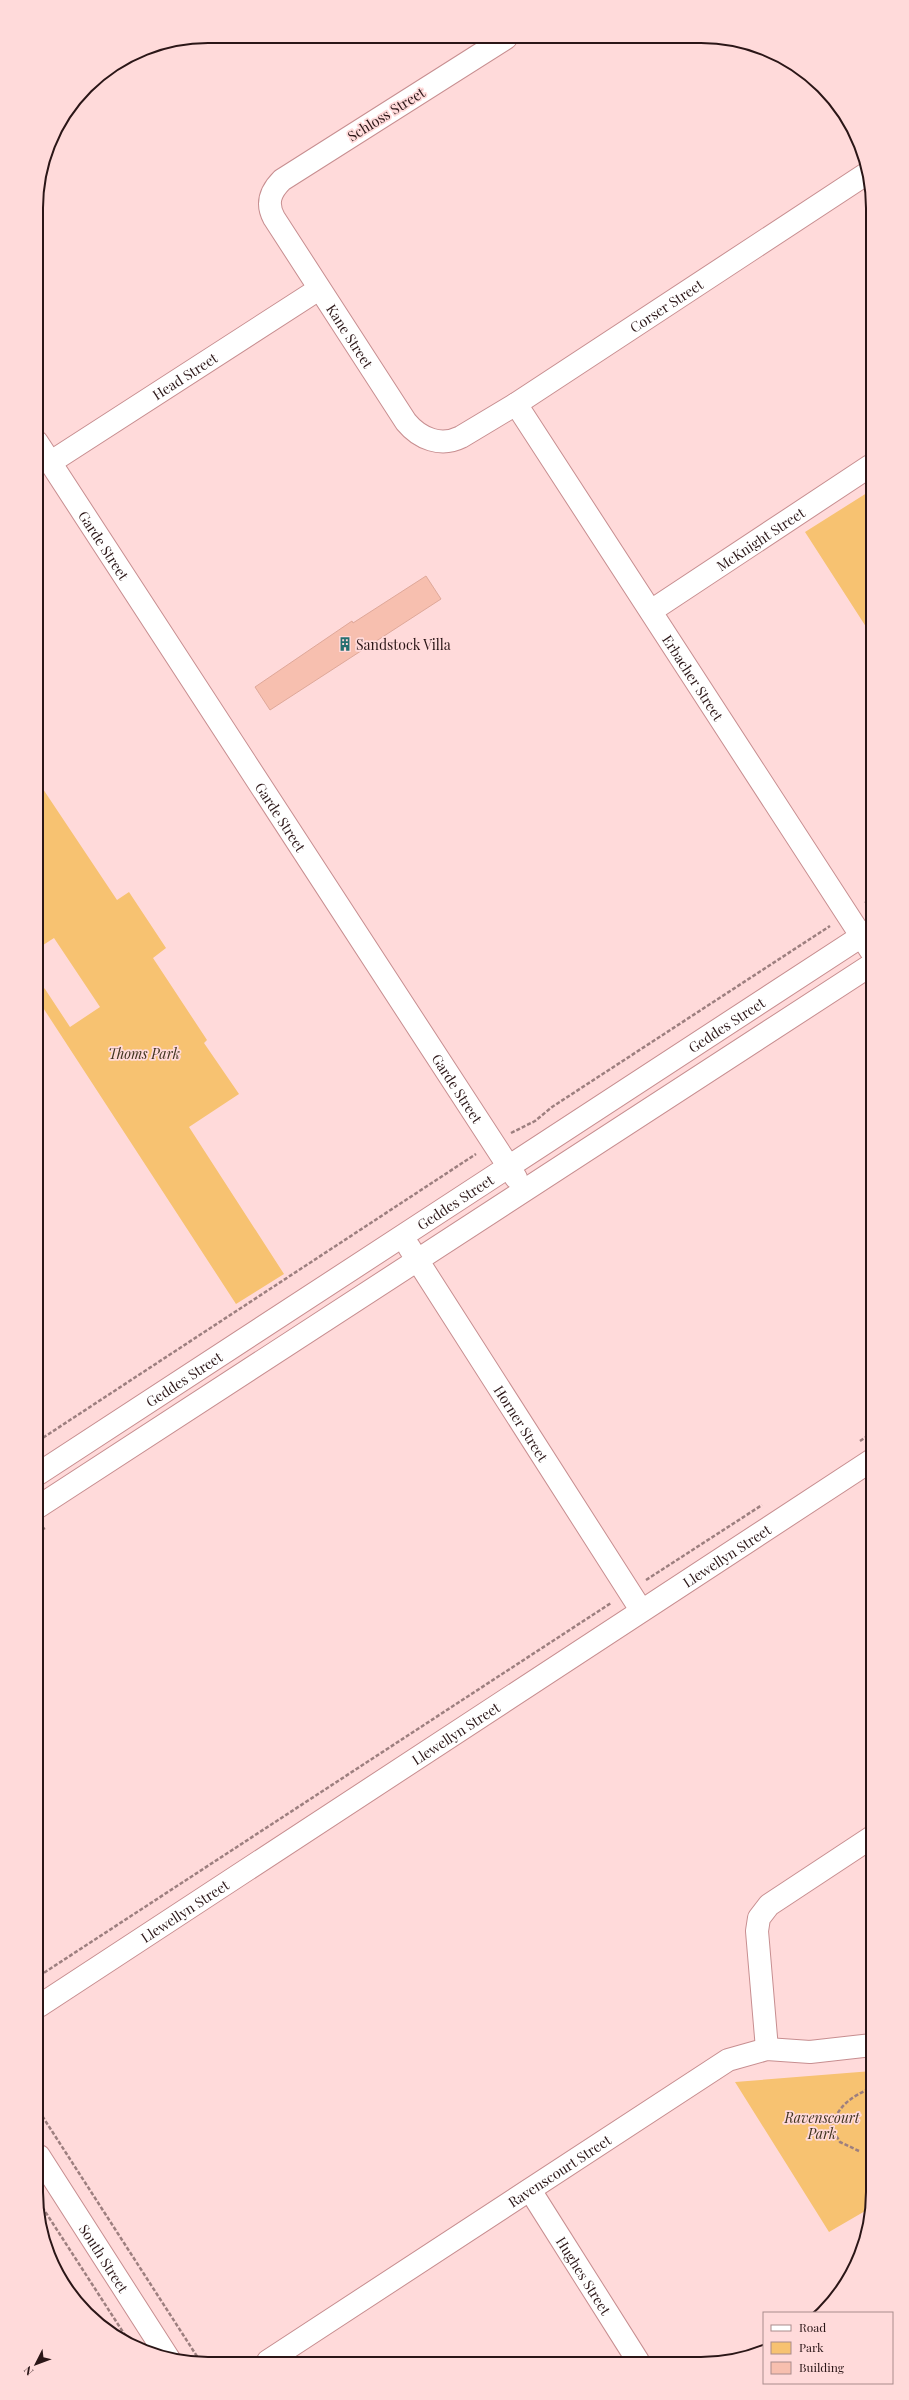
<svg xmlns="http://www.w3.org/2000/svg" width="909" height="2400" font-family="'Playfair Display',serif">
<style>
.green{fill:#f7c271}
.building{fill:#f7bfaf;stroke:#dfa899}
.lines{fill:none;stroke-linecap:round;stroke-linejoin:round}
.street-casing{stroke:#c78e90;stroke-width:24}
.secondary-casing{stroke:#c78e90;stroke-width:24}
.path{stroke:#9d7f7f;stroke-width:2.5;stroke-dasharray:4 2;stroke-linecap:butt}
.street{stroke:#fff;stroke-width:22}
.secondary{stroke:#fff;stroke-width:22}
.labels{text-anchor:middle;dominant-baseline:central;stroke-width:3.5;stroke-linejoin:round;paint-order:stroke}
.street-label{font-size:14px;fill:#2b1617;stroke:#ffdada}
.poi-label{font-size:14px;fill:#2b1617;stroke:#ffdada;text-anchor:start}
.park-label{font-size:14px;font-style:italic;fill:#40331f;stroke:#ffdada}
.rim{fill:none;stroke:#2b1617;stroke-width:2}
</style>
<rect width="100%" height="100%" fill="#ffdada"/>
<path class="green" d="M 870,491 L 870,633 L 805,532 Z
M 37,780 L 117,900 L 129,892 L 166,948 L 153,958 L 207,1040 L 204,1043 L 239,1094 L 189,1127 L 284,1274 L 236,1304 L 38,1000 L 38,982 L 45,989 L 70,1027 L 100,1007 L 54,938 L 37,949 Z
M 872,2071 L 872,2207 L 829,2232 L 735,2082 Z"/>
<path class="building" d="M 426,576 L 441,599 L 270,710 L 255,687 L 352,621 L 353,623 Z"/>
<g class="lines">
<defs>
<g id="street">
<path id="s1" d="M 506,38 L 282,180 C 270,192 266,203 274,218 L 406,422 C 420,439 441,447 461,437 L 516,404 L 869,172"/>
<path id="s2" d="M 516,404 L 871,951"/>
<path id="s3" d="M 37,442 L 516,1178"/>
<path id="s4" d="M 51,462 L 319,289"/>
<path id="s5" d="M 651,611 L 870,466"/>
<path id="s6" d="M 409,1247 L 641,1610"/>
<path id="s7" d="M 38,1474 L 871,930"/>
<path d="M 38,1507 L 871,965"/>
<path id="s8" d="M 39,2006 L 872,1460"/>
<path d="M 767,2049 L 757,1931 L 759,1918 L 769,1905 L 872,1837"/>
<path id="s9" d="M 530,2190 L 638,2361"/>
<path id="s10" d="M 268,2361 L 728,2060 L 767,2049 L 810,2052 L 872,2045"/>
</g>
<g id="secondary">
<path id="s11" d="M 39,2156 L 169,2359"/>
</g>
</defs>
<use href="#street" class="street-casing"/>
<use href="#secondary" class="secondary-casing"/>
<path class="path" d="M 457,38 L 461,43
M 865,903 L 871,899
M 511,1133 L 535,1121 L 552,1107 L 830,926
M 38,1441 L 476,1154
M 860,1441 L 872,1433
M 38,1532 L 45,1528
M 646,1580 L 762,1505
M 39,1976 L 611,1603
M 39,2111 L 200,2361
M 859,2151 L 840,2142 L 831,2127 C 840,2103 851,2098 872,2087
M 39,2202 L 132,2346"/>
<use href="#street" class="street"/>
<use href="#secondary" class="secondary"/>
</g>
<defs>
<symbol id="building-bare" viewBox="-9 -9 18 18"><path d="M-4-6H4V6H1V3H-1V6H-4ZM-2.5-4.3h1.7v1.8h-1.7ZM.8-4.3h1.7v1.8H.8ZM-2.5-1h1.7V.8h-1.7ZM.8-1h1.7V.8H.8Z" fill="#246f70" stroke="#ffdada" stroke-width="2.5" paint-order="stroke"/></symbol>
</defs>
<g fill-rule="evenodd">
<use href="#building-bare" x="335" y="634" width="20" height="20"/>
</g>
<g class="labels">
<g class="street-label">
<text transform="translate(386 114) rotate(-32)">Schloss Street</text>
<text stroke="none"><textPath href="#s1" startOffset="856">Corser Street</textPath></text>
<text stroke="none"><textPath href="#s1" startOffset="448">Kane Street</textPath></text>
<text stroke="none"><textPath href="#s4" startOffset="159">Head Street</textPath></text>
<text stroke="none"><textPath href="#s5" startOffset="131">McKnight Street</textPath></text>
<text stroke="none"><textPath href="#s3" startOffset="123">Garde Street</textPath></text>
<text stroke="none"><textPath href="#s2" startOffset="326">Erbacher Street</textPath></text>
<text stroke="none"><textPath href="#s3" startOffset="447">Garde Street</textPath></text>
<text stroke="none"><textPath href="#s7" startOffset="822">Geddes Street</textPath></text>
<text stroke="none"><textPath href="#s3" startOffset="771">Garde Street</textPath></text>
<text stroke="none"><textPath href="#s7" startOffset="498">Geddes Street</textPath></text>
<text stroke="none"><textPath href="#s7" startOffset="174">Geddes Street</textPath></text>
<text stroke="none"><textPath href="#s6" startOffset="209">Horner Street</textPath></text>
<text stroke="none"><textPath href="#s8" startOffset="822">Llewellyn Street</textPath></text>
<text stroke="none"><textPath href="#s8" startOffset="498">Llewellyn Street</textPath></text>
<text stroke="none"><textPath href="#s8" startOffset="174">Llewellyn Street</textPath></text>
<text stroke="none"><textPath href="#s10" startOffset="348">Ravenscourt Street</textPath></text>
<text stroke="none"><textPath href="#s11" startOffset="121">South Street</textPath></text>
<text stroke="none"><textPath href="#s9" startOffset="101">Hughes Street</textPath></text>
</g>
<g class="poi-label">
<text x="356" y="644">Sandstock Villa</text>
</g>
<g class="park-label">
<text x="144" y="1053">Thoms Park</text>
<text x="822" y="2117">Ravenscourt<tspan x="822" dy="16">Park</tspan></text>
</g>
</g>
<path d="M0 0H909V2400H0ZM208 43H701A165 165 0 0 1 866 208V2192A165 165 0 0 1 701 2357H208A165 165 0 0 1 43 2192V208A165 165 0 0 1 208 43Z" fill="#ffdada" fill-rule="evenodd"/>
<path class="rim" d="M208 43H701A165 165 0 0 1 866 208V2192A165 165 0 0 1 701 2357H208A165 165 0 0 1 43 2192V208A165 165 0 0 1 208 43Z"/>
<rect x="763" y="2312" width="130" height="72" fill="#ffdada" stroke="#aa8c8c"/>
<rect x="771" y="2325" width="20" height="6" fill="#ffffff" stroke="#aa8c8c"/>
<text x="799" y="2332" font-size="12" fill="#2b1617">Road</text>
<rect x="771" y="2342" width="20" height="12" fill="#f7c271" stroke="#aa8c8c"/>
<text x="799" y="2352" font-size="12" fill="#2b1617">Park</text>
<rect x="771" y="2362" width="20" height="12" fill="#f7bfaf" stroke="#aa8c8c"/>
<text x="799" y="2372" font-size="12" fill="#2b1617">Building</text>
<g transform="translate(36 2364) rotate(228)" stroke="#ffdada" stroke-width="3" paint-order="stroke">
<path d="M0-3L7 15L0 10L-7 15Z" fill="#2b1617"/>
<text y="-6" font-size="11" font-weight="bold" text-anchor="middle" fill="#2b1617">N</text>
</g>
</svg>
